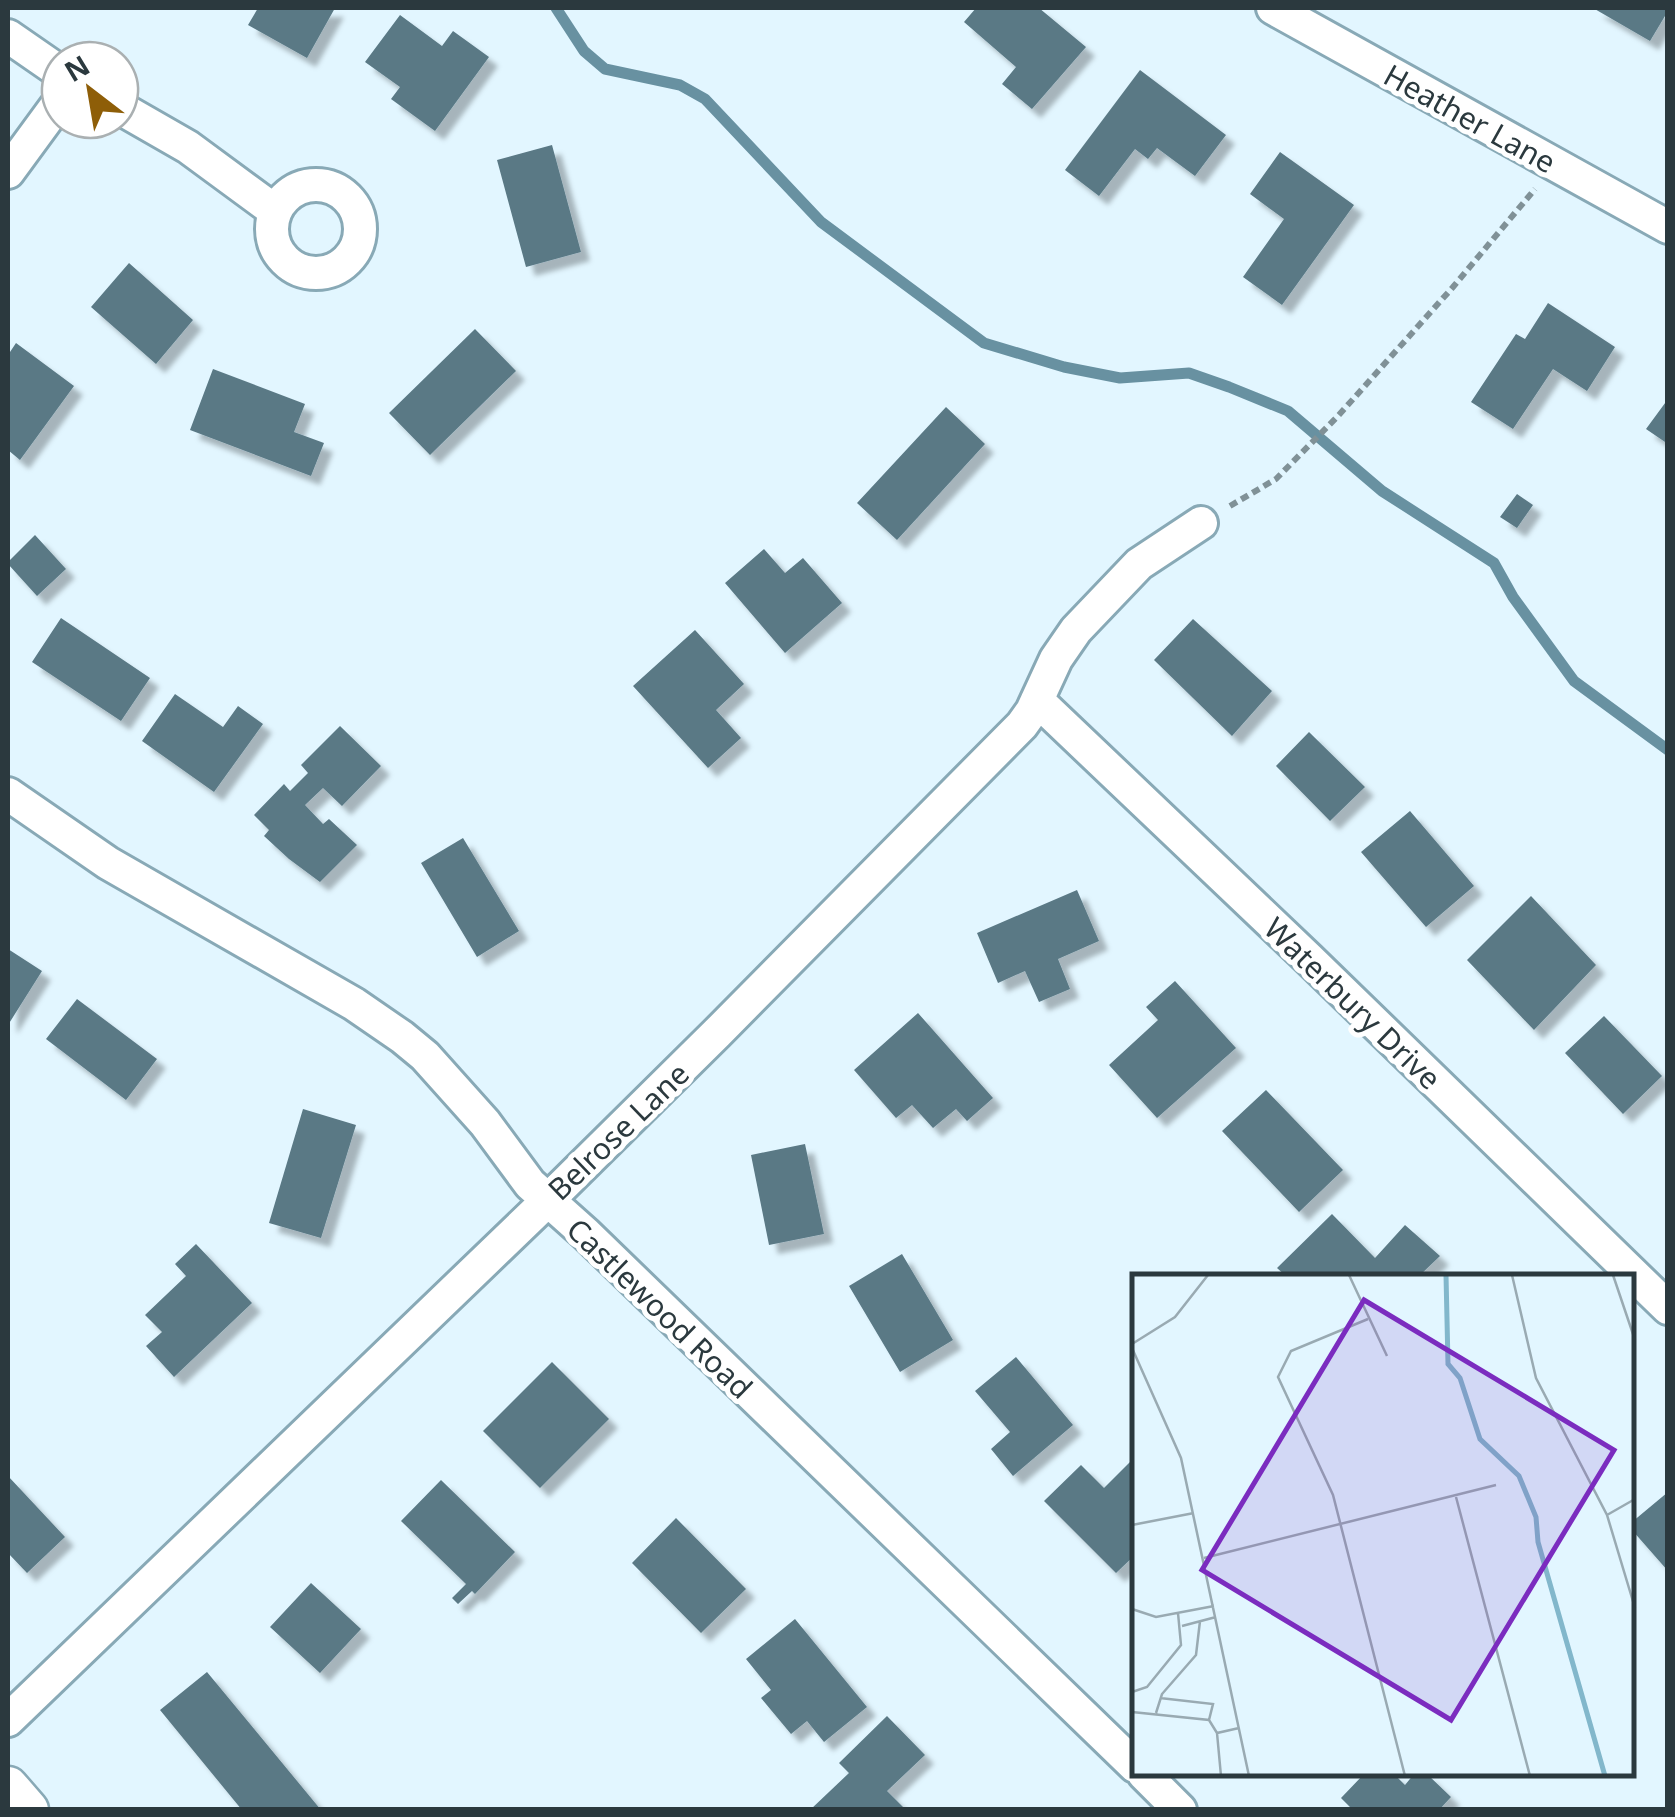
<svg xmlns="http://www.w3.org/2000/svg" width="1675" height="1817" font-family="'Noto Sans',sans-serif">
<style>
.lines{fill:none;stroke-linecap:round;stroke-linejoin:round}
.stream{stroke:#6891a1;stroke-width:11}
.building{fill:#5a7985;filter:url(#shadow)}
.minor-casing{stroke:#88a9b6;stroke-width:38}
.tertiary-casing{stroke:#88a9b6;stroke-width:45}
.path{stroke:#809197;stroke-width:6;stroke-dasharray:8 5;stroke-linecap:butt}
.minor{stroke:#fff;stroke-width:32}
.tertiary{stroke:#fff;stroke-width:40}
.labels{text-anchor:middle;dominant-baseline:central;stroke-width:10;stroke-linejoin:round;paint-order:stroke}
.street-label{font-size:30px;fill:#2b393e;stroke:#fff}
.inset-river{fill:none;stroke:#82b7cb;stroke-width:5}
.inset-road{fill:none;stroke:#99aab2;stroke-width:2.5}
.view{fill:#7b2cbf;fill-opacity:0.15;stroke:#7b2cbf;stroke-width:5}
.inset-edge{fill:none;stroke:#2b393e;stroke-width:5}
</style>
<defs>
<filter id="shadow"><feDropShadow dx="9" dy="9" stdDeviation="2.5" flood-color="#0004"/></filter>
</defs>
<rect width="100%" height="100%" fill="#e2f6ff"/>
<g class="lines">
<path class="stream" d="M 556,8 L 584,51 L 605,69 L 680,85 L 705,99 L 821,222 L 984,343 L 1064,367 L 1120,378 L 1189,373 L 1229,387 L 1288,411 L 1382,491 L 1494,563 L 1513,597 L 1574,681 L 1668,750"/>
</g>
<path class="building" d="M 258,8 L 335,8 L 307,58 L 248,25 Z
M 976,8 L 1039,8 L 1086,47 L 1032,109 L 1002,84 L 1016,67 L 964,22 Z
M 1593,8 L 1668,8 L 1668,11 L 1650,41 Z
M 400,15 L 442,46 L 453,31 L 489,57 L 435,131 L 391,99 L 400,87 L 365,62 Z
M 1140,70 L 1226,135 L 1195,176 L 1157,148 L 1148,159 L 1135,149 L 1099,196 L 1065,170 Z
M 552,145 L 581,252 L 526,267 L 497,160 Z
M 1280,152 L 1354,205 L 1282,305 L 1243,277 L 1284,219 L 1250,194 Z
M 129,263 L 193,320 L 156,364 L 91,307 Z
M 1548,303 L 1615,347 L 1587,391 L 1553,369 L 1513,429 L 1471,402 L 1516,334 L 1525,339 Z
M 475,329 L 516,371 L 430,455 L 389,413 Z
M 16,343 L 74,386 L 20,460 L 8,450 L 8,355 Z
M 213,369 L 305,404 L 294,432 L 324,443 L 311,476 L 190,430 Z
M 1668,399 L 1668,444 L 1646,429 Z
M 946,407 L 985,444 L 897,540 L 857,503 Z
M 1517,494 L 1533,505 L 1517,528 L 1500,517 Z
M 35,535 L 66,569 L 37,596 L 8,564 L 8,562 Z
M 764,549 L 785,573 L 803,558 L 842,603 L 785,653 L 725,583 Z
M 61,618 L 150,678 L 121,721 L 32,662 Z
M 1193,619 L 1272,691 L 1232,736 L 1154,660 Z
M 695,630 L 744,684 L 716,710 L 741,738 L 708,768 L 633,686 Z
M 175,694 L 223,727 L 238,706 L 263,724 L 214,792 L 142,741 Z
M 340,726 L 381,766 L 342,806 L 323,788 L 305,805 L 323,824 L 329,819 L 357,845 L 320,882 L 289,859 L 264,836 L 269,830 L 254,815 L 284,784 L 290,791 L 308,773 L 301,765 Z
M 1309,732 L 1365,787 L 1330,821 L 1276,766 Z
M 1410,811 L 1474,886 L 1426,927 L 1361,852 Z
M 463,838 L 519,931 L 477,957 L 421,863 Z
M 1077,890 L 1099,941 L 1058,959 L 1070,989 L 1039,1002 L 1025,971 L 998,983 L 977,933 Z
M 1531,896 L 1596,965 L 1534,1030 L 1467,960 Z
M 8,949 L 42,971 L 8,1025 Z
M 1175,981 L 1236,1048 L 1157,1118 L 1109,1065 L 1158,1020 L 1146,1007 Z
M 77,999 L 157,1059 L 126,1100 L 46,1039 Z
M 918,1013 L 993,1098 L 967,1121 L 956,1109 L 933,1128 L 912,1105 L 896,1118 L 854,1070 Z
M 1604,1016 L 1662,1076 L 1623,1114 L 1565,1053 Z
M 1266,1090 L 1343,1170 L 1299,1212 L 1222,1131 Z
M 303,1109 L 356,1125 L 321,1238 L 269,1223 Z
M 805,1144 L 824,1234 L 769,1245 L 751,1155 Z
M 1332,1214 L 1375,1258 L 1405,1225 L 1440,1256 L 1418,1277 L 1287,1277 L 1277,1268 Z
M 196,1244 L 252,1303 L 174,1377 L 146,1346 L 162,1332 L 145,1315 L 186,1276 L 175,1264 Z
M 902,1254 L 953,1340 L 900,1372 L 849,1286 Z
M 1016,1357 L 1073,1425 L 1013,1476 L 991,1449 L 1010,1432 L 975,1391 Z
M 552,1362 L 609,1419 L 540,1488 L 483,1431 Z
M 1135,1457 L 1135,1555 L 1116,1573 L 1044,1501 L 1081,1465 L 1104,1488 Z
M 8,1476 L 65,1537 L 27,1573 L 8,1553 Z
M 441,1480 L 515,1552 L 475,1594 L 472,1591 L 458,1604 L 452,1598 L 466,1584 L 401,1521 Z
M 1668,1492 L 1668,1571 L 1632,1530 L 1632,1522 Z
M 676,1518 L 746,1589 L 701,1633 L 632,1563 Z
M 311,1583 L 361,1629 L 320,1673 L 270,1627 Z
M 795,1619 L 867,1707 L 824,1742 L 807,1721 L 791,1734 L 761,1698 L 771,1690 L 746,1659 Z
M 207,1672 L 321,1810 L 242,1810 L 160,1710 Z
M 887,1716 L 925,1755 L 887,1791 L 906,1810 L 810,1810 L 849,1773 L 839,1763 Z
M 1364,1774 L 1394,1774 L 1405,1785 L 1414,1774 L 1427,1774 L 1451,1797 L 1439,1810 L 1353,1810 L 1341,1798 Z"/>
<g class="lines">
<defs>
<path id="minor" d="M 1273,8 L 1668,227
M 8,36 L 60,72
M 120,108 L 188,147 L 275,211
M 8,172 L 60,101
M272 229a44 44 0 1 1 88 0a44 44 0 1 1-88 0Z
M 1037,700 L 1309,959 L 1668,1308
M 8,794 L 108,863 L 354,1004 L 402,1037 L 425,1056 L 485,1123 L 530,1184 L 586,1234 L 1135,1766
M 8,1720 L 547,1201 L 717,1033 L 1022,725 L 1032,711 L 1056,659 L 1076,630 L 1139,564 L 1201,523
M 1144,1774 L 1180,1810"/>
<path id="tertiary" d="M 8,1787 L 28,1810"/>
</defs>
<use href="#minor" class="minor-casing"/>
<use href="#tertiary" class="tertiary-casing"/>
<path class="path" d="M 1230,506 L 1276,479 L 1338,416 L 1453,287 L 1535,189"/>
<use href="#minor" class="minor"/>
<use href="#tertiary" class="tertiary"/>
</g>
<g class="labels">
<g class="street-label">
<text transform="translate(1470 118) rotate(29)">Heather Lane</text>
<text transform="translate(1353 1003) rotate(44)">Waterbury Drive</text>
<text transform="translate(618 1131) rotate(-44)">Belrose Lane</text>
<text transform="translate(660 1308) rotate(44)">Castlewood Road</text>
</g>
</g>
<g transform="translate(1132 1274)">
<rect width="502" height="502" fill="#e2f6ff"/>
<path class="inset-river" d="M 314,1 L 316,90 L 328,104 L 348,165 L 387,202 L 404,243 L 406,268 L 473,502"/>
<path class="inset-road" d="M 217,1 L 255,82M 380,1 L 404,104 L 475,241 L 503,334M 481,1 L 503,66M 236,45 L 159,77 L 146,103 L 201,221 L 273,502M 0,70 L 43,43 L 76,1M 0,74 L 49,184 L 117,502M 324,223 L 398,502M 475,241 L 503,225M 0,251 L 62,239M 72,284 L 364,211M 0,335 L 24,343 L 82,332M 50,352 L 84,343M 0,418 L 15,413 L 49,371 L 46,339M 28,424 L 81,430 L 77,446M 0,438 L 77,446 L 85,459 L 107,454M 24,439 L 30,420 L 64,381 L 68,347M 85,459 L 89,502"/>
<path class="view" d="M 232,26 L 482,176 L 319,446 L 70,296 Z"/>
<rect width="502" height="502" class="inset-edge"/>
</g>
<rect width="1675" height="1817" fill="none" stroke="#2b393e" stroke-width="20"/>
<g transform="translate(90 90) rotate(329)"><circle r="48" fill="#ffffff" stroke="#aab0b2" stroke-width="2.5"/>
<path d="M0-8L18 38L0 25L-18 38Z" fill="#8e5e08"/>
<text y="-15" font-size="28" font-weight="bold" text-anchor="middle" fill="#2b393e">N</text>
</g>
</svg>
